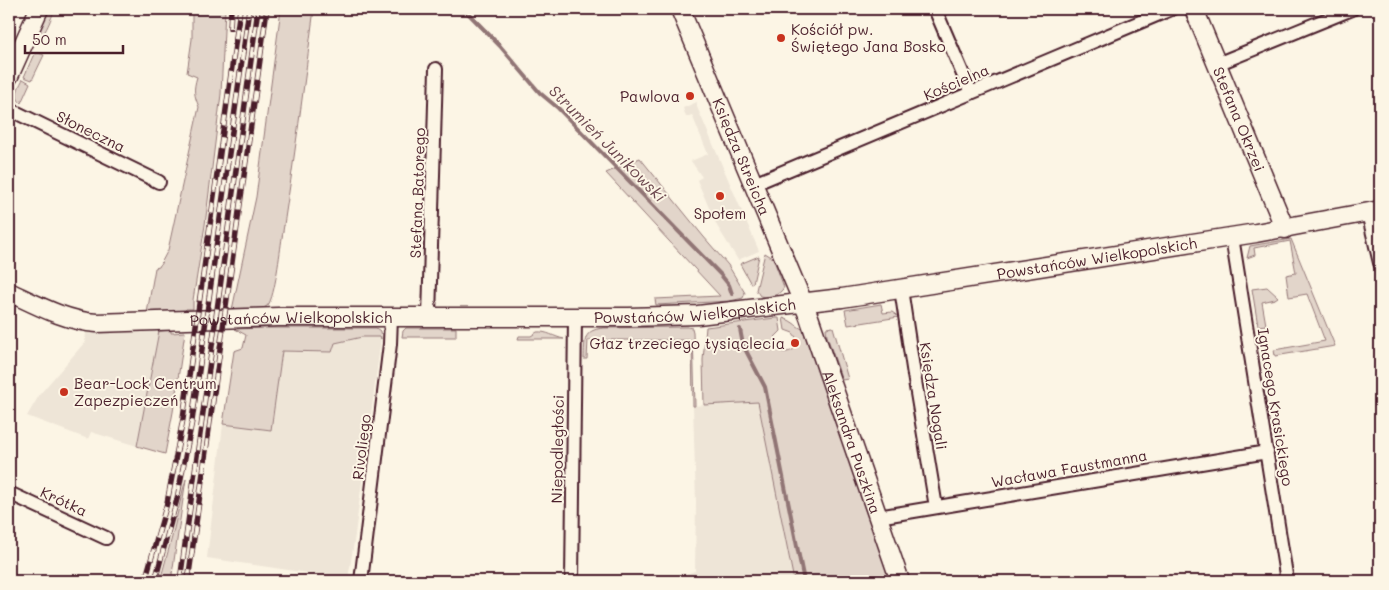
<svg xmlns="http://www.w3.org/2000/svg" width="1389" height="590" font-family="Mali,sans-serif">
<style>
.built{fill:#eee5d7}
.green{fill:#e2d5ca;stroke:#967a7a}
.lines{fill:none;stroke-linecap:round;stroke-linejoin:round}
.stream{stroke:#917474;stroke-width:4}
.street-casing{stroke:#4a1f2b;stroke-width:16}
.secondary-casing{stroke:#4a1f2b;stroke-width:21}
.street{stroke:#fcf5e5;stroke-width:12}
.secondary{stroke:#fcf5e5;stroke-width:18}
.rail-casing{stroke:#4a1f2b;stroke-width:5.5}
.rail{stroke:#fcf5e5;stroke-width:4;stroke-dasharray:11;stroke-linecap:butt}
.poi-dot{fill:#c8321e;stroke:#fcf5e5;stroke-width:2}
.labels{text-anchor:middle;dominant-baseline:central;stroke-width:4;stroke-linejoin:round;paint-order:stroke}
.poi-label{font-size:15px;fill:#4a1f2b;stroke:#fcf5e5;text-anchor:start}
.street-label{font-size:15px;fill:#4a1f2b;stroke:#fcf5e5}
.water-label{font-size:16px;font-style:italic;fill:#6d4950;stroke:#fcf5e5}
</style>
<rect width="100%" height="100%" fill="#fcf5e5"/>
<filter id="ink" filterUnits="userSpaceOnUse"><feTurbulence type="fractalNoise" baseFrequency=".02" numOctaves="2"/><feDisplacementMap in="SourceGraphic" scale="10" xChannelSelector="R" yChannelSelector="G"/><feConvolveMatrix kernelMatrix="1 2 1 2 8 2 1 2 1" color-interpolation-filters="sRGB"/></filter>
<g filter="url(#ink)">
<path class="built" d="M 697,102 L 697,107 L 759,251 L 738,260 L 717,226 L 697,180 L 702,177 L 691,161 L 708,154 L 692,115 L 686,117 L 683,108 Z
M 159,331 L 137,446 L 91,432 L 88,439 L 27,416 L 40,394 L 85,342 L 86,333 Z
M 362,337 L 380,337 L 381,339 L 354,542 L 348,579 L 207,558 L 223,424 L 271,430 L 282,350 L 332,352 L 335,343 Z
M 758,401 L 794,581 L 670,581 L 670,579 L 695,571 L 696,502 L 693,406 Z"/>
<path class="green" d="M 48,9 L 55,9 C 51,18 44,41 33,41 Z
M 192,9 L 225,9 L 221,94 L 205,225 L 193,300 L 193,309 L 186,309 L 183,313 L 147,313 L 155,268 L 159,267 L 168,250 L 199,107 C 194,95 193,90 197,77 L 187,73 L 192,39 Z
M 281,9 L 314,9 C 304,85 294,162 282,238 C 280,251 275,296 268,305 C 262,312 241,310 232,310 L 256,197 Z
M 38,53 L 44,55 L 32,80 L 24,77 L 33,56 Z
M 23,79 L 30,83 L 21,103 C 13,96 19,87 23,79 Z
M 640,158 L 703,236 L 728,265 L 745,293 L 743,298 L 730,301 L 656,305 L 655,299 L 720,296 L 606,173 Z
M 1291,239 L 1335,346 L 1275,356 L 1274,350 L 1325,341 L 1307,294 L 1289,297 L 1286,275 L 1296,273 L 1290,241 L 1254,248 L 1255,255 L 1247,258 L 1250,246 Z
M 765,253 L 773,258 L 784,287 C 780,296 768,298 760,296 L 756,290 Z
M 759,256 L 753,283 L 751,284 L 740,264 Z
M 1267,287 L 1278,297 L 1275,299 L 1262,302 L 1266,325 L 1258,326 L 1252,289 Z
M 881,304 L 883,313 L 892,312 L 899,317 L 848,325 L 845,310 Z
M 775,318 L 779,318 L 781,331 L 775,337 C 768,361 810,354 793,333 L 785,330 L 783,318 C 794,321 798,329 806,330 L 888,573 L 885,578 L 879,581 L 794,581 L 758,402 L 704,405 L 703,360 L 706,327 Z
M 687,327 L 692,328 L 693,332 L 695,406 L 693,406 L 692,340 L 588,340 L 587,359 L 584,359 C 585,341 582,330 604,328 Z
M 833,327 L 848,379 L 842,380 L 827,336 L 826,328 Z
M 266,328 L 376,328 L 380,331 L 381,339 L 380,337 L 362,337 L 335,343 L 332,352 L 282,351 L 271,430 L 223,424 L 234,351 L 243,348 L 246,335 L 235,329 Z
M 406,328 L 456,328 L 456,337 L 402,337 L 403,331 Z
M 171,330 L 171,333 L 185,332 L 173,412 L 165,454 L 137,446 L 159,331 Z
M 537,332 C 547,331 554,337 564,339 L 518,339 L 519,336 L 531,336 Z
M 186,479 L 171,581 L 160,581 L 172,537 L 183,490 Z"/>
<g class="lines">
<path class="stream" d="M 464,9 L 500,46 L 540,93 L 558,108 L 721,275 L 729,285 L 732,294
M 740,329 L 743,345 L 765,387 L 804,581"/>
<defs>
<path id="street" d="M 935,9 L 971,93
M 1217,64 L 1352,9
M 9,109 L 159,182
M 754,184 L 1171,9
M 1368,213 L 1380,263
M 1232,237 L 1287,581
M 901,289 L 914,375 L 936,507
M 429,317 L 436,69
M 9,493 L 106,538
M 878,517 L 1267,452
M 361,581 L 390,344 L 391,317
M 572,581 L 575,317"/>
<g id="secondary">
<path id="s1" d="M 680,9 L 809,317 L 900,581"/>
<path id="s2" d="M 1194,9 L 1285,229"/>
<path d="M 9,76 L 39,9"/>
<path id="s3" d="M 9,292 C 37,305 66,321 97,323 L 278,317 L 629,317 L 698,315 L 842,298 L 1256,233 L 1380,210"/>
</g>
</defs>
<use href="#street" class="street-casing"/>
<use href="#secondary" class="secondary-casing"/>
<use href="#street" class="street"/>
<use href="#secondary" class="secondary"/>
<defs>
<path id="rail" d="M 230,28 L 231,9
M 145,581 L 167,503 L 183,419 L 240,9
M 155,581 L 177,499 L 192,421 L 249,9
M 180,581 L 258,9
M 188,581 L 267,9"/>
</defs>
<use href="#rail" class="rail-casing"/>
<use href="#rail" class="rail"/>
</g>
</g>
<g class="poi-dot">
<circle cx="781" cy="38" r="5"/>
<circle cx="690" cy="96" r="5"/>
<circle cx="720" cy="196" r="5"/>
<circle cx="795" cy="343" r="5"/>
<circle cx="64" cy="392" r="5"/>
</g>
<g class="labels">
<g class="poi-label">
<text x="791" y="29">Kościół pw.<tspan x="791" dy="17">Świętego Jana Bosko</tspan></text>
<text x="680" y="96" text-anchor="end">Pawlova</text>
<text x="720" y="213" text-anchor="middle">Społem</text>
<text x="785" y="343" text-anchor="end">Głaz trzeciego tysiąclecia</text>
<text x="74" y="383">Bear-Lock Centrum<tspan x="74" dy="17">Zapezpieczeń</tspan></text>
</g>
<g class="street-label">
<text transform="translate(956 82) rotate(-23)">Kościelna</text>
<text stroke="none"><textPath href="#s2" startOffset="119">Stefana Okrzei</textPath></text>
<text transform="translate(91 131) rotate(26)">Słoneczna</text>
<text stroke="none"><textPath href="#s1" startOffset="160">Księdza Streicha</textPath></text>
<text transform="translate(417 193) rotate(-88)">Stefana Batorego</text>
<text stroke="none"><textPath href="#s3" startOffset="1098">Powstańców Wielkopolskich</textPath></text>
<text stroke="none"><textPath href="#s3" startOffset="692">Powstańców Wielkopolskich</textPath></text>
<text stroke="none"><textPath href="#s3" startOffset="288">Powstańców Wielkopolskich</textPath></text>
<text transform="translate(934 396) rotate(81)">Księdza Nogali</text>
<text transform="translate(1276 407) rotate(81)">Ignacego Krasickiego</text>
<text stroke="none"><textPath href="#s1" startOffset="466">Aleksandra Puszkina</textPath></text>
<text transform="translate(361 447) rotate(-83)">Rivoliego</text>
<text transform="translate(557 449) rotate(-89)">Niepodległości</text>
<text transform="translate(1069 468) rotate(-10)">Wacława Faustmanna</text>
<text transform="translate(64 501) rotate(25)">Krótka</text>
</g>
<g class="water-label">
<text transform="translate(608 143) rotate(45)">Strumień Junikowski</text>
</g>
</g>
<rect width="1389" height="590" fill="none" stroke="#fcf5e5" stroke-width="30"/>
<rect x="15" y="15" width="1359" height="560" fill="none" stroke="#4a1f2b" stroke-width="2" filter="url(#ink)"/>
<path d="M25 45v8h98v-8" fill="none" stroke="#4a1f2b" stroke-width="2.5"/>
<text x="32" y="45" font-size="15" fill="#4a1f2b" stroke="#fcf5e5" stroke-width="4" paint-order="stroke">50 m</text>
</svg>
